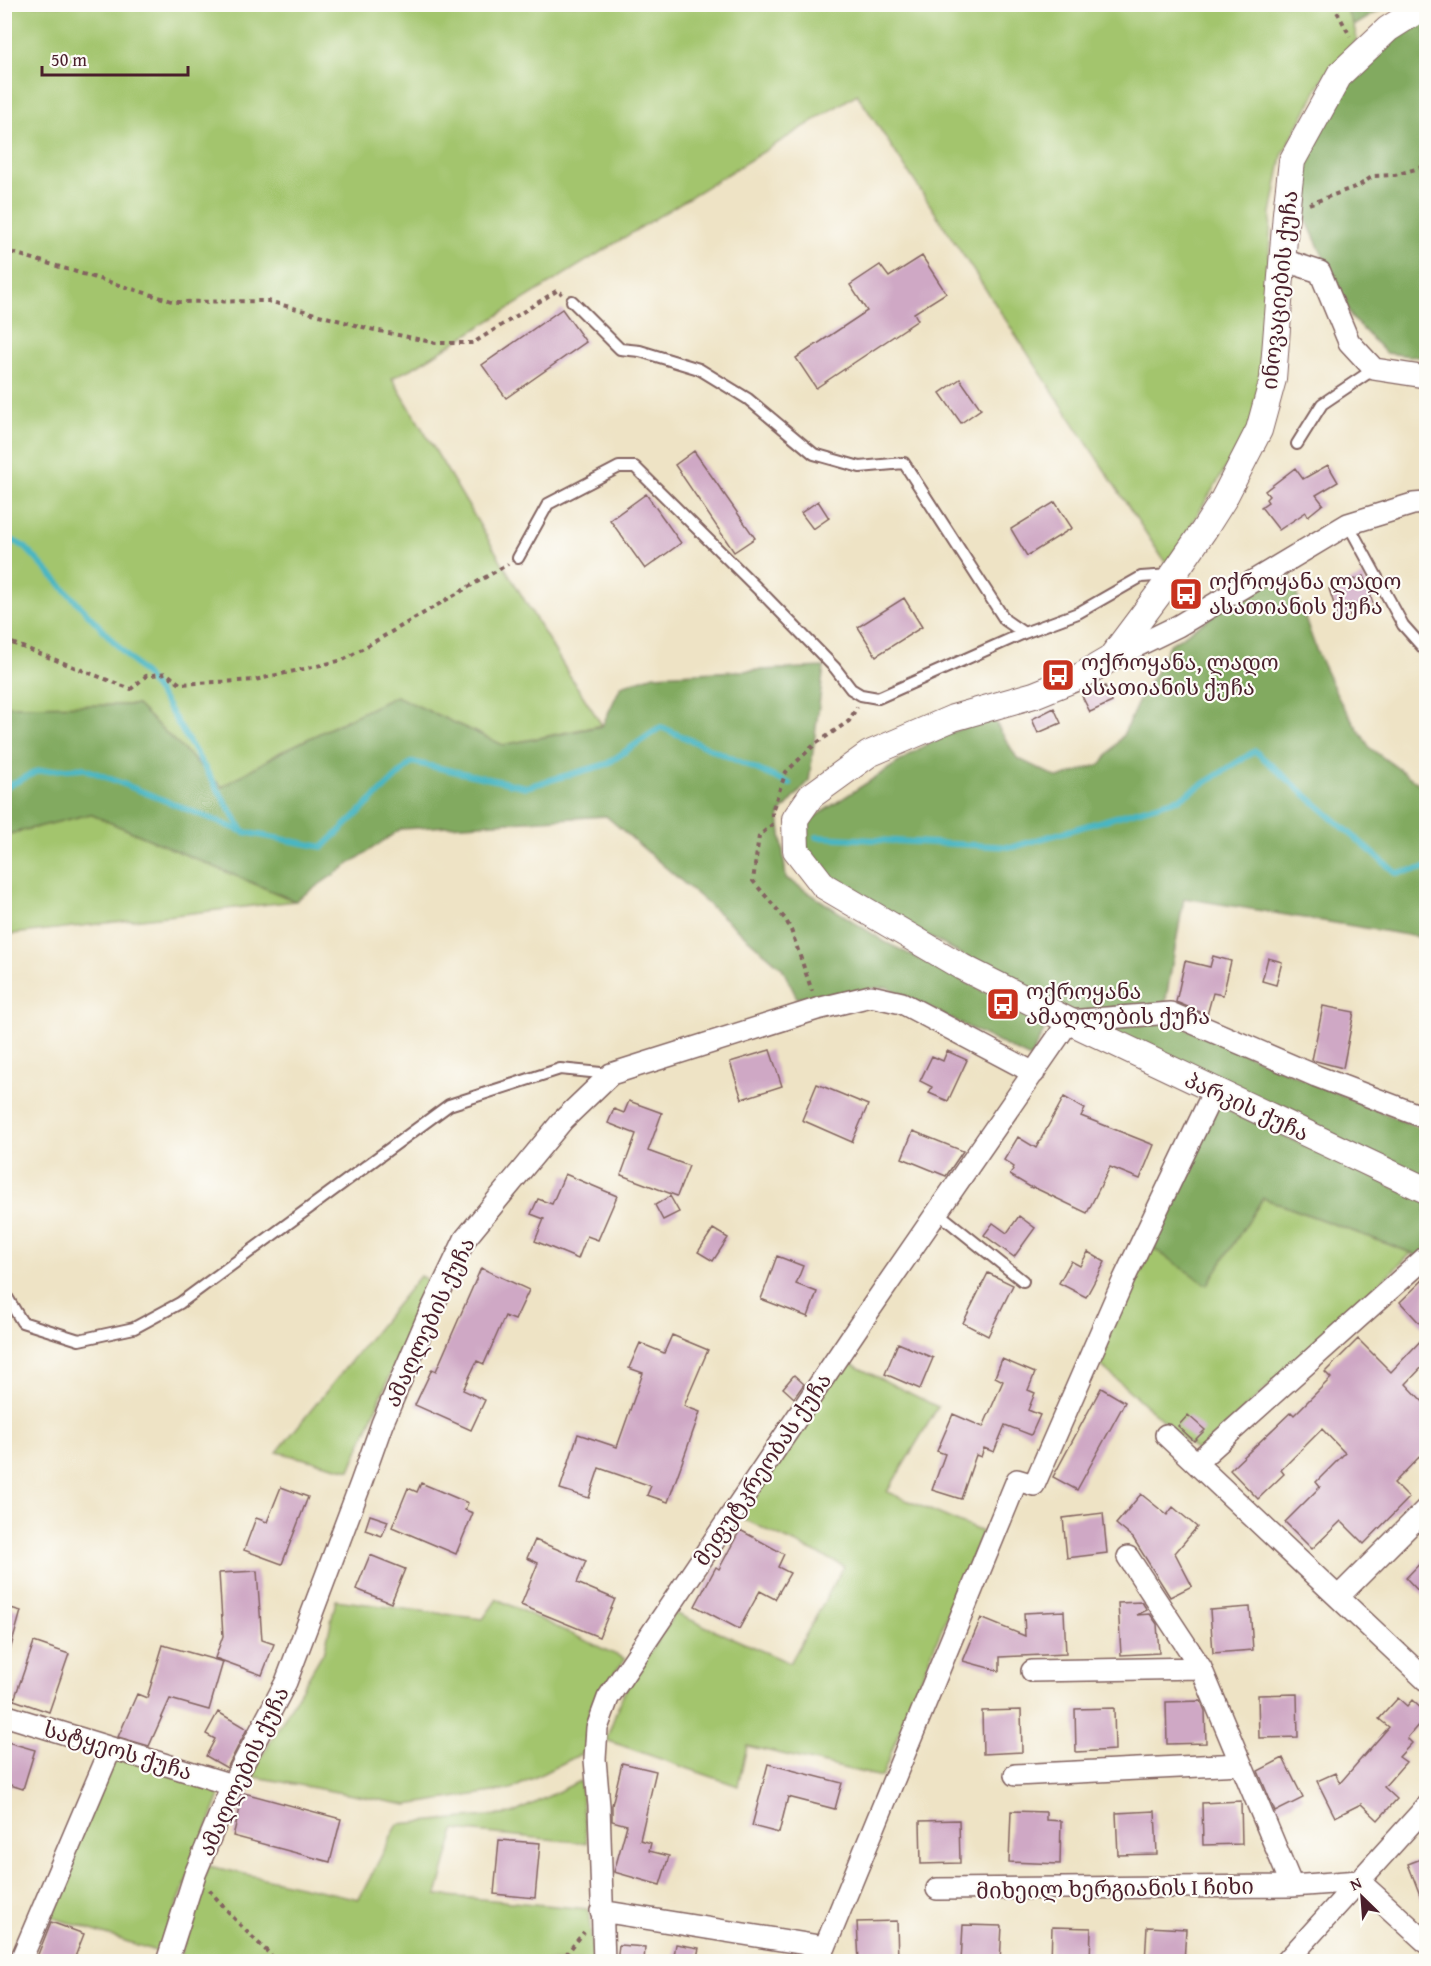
<svg xmlns="http://www.w3.org/2000/svg" width="1431" height="1966" font-family="'Gentium Book Plus','Noto Serif Georgian',serif">
<style>
.green{fill:#a3c56d;stroke:#76724c;stroke-width:1.5}
.forest{fill:#82aa60;stroke:#666446;stroke-width:1.5}
.lines{fill:none;stroke-linecap:round;stroke-linejoin:round}
.stream{stroke:#48b6c2;stroke-width:6}
.building{fill:#cfa8c5}
.service-casing{stroke:#836461;stroke-width:14}
.minor-casing{stroke:#836461;stroke-width:24}
.tertiary-casing{stroke:#836461;stroke-width:28}
.path{stroke:#836461;stroke-width:4;stroke-dasharray:4.5 4.5;stroke-linecap:butt}
.service{stroke:#fff;stroke-width:10}
.minor{stroke:#fff;stroke-width:21}
.tertiary{stroke:#fff;stroke-width:26}
.labels{text-anchor:middle;dominant-baseline:central;stroke-width:4.5;stroke-linejoin:round;paint-order:stroke}
.street-label{font-size:22px;fill:#4a1f2b;stroke:#fdfcf7}
.poi-label{font-size:22px;fill:#4a1f2b;stroke:#fdfcf7;text-anchor:start}
</style>
<rect width="100%" height="100%" fill="#fdfcf7"/>
<filter id="ink" filterUnits="userSpaceOnUse"><feTurbulence type="fractalNoise" baseFrequency=".0167" numOctaves="2"/><feDisplacementMap in="SourceGraphic" scale="12" xChannelSelector="R" yChannelSelector="G"/><feConvolveMatrix kernelMatrix="1 2 1 2 8 2 1 2 1" color-interpolation-filters="sRGB"/></filter>
<filter id="wash" filterUnits="userSpaceOnUse"><feTurbulence type="fractalNoise" baseFrequency=".008" numOctaves="4" result="noise"/><feDisplacementMap in="SourceGraphic" scale="24" xChannelSelector="R" yChannelSelector="G"/><feGaussianBlur stdDeviation="1.35" result="paint"/><feColorMatrix in="noise" values="0 0 0 0 0 0 0 0 0 0 0 0 0 0 0 0 0 1.4 0 .05"/><feComposite in="paint" operator="in"/></filter>
<g filter="url(#wash)">
<rect width="100%" height="100%" fill="#eee3c5"/>
<path class="green" d="M 1344,4 L 1354,26 L 1357,39 L 1323,78 L 1282,156 L 1271,213 L 1265,354 L 1254,421 L 1167,565 L 857,94 L 416,366 L 392,378 L 568,673 L 602,725 L 503,745 L 396,696 L 281,752 L 222,787 L 137,705 L 5,706 L 4,5 Z
M 90,814 L 295,901 L 5,935 L 5,835 Z
M 1263,1198 L 1412,1253 L 1198,1452 L 1095,1360 L 1153,1248 L 1207,1284 Z
M 420,1276 L 430,1281 L 350,1470 L 277,1452 Z
M 843,1360 L 938,1407 L 887,1492 L 982,1532 L 900,1729 L 882,1777 L 747,1746 L 738,1786 L 606,1740 L 622,1696 L 675,1613 L 790,1663 L 844,1566 L 739,1517 Z
M 497,1599 L 625,1659 L 590,1708 L 585,1752 L 512,1789 L 407,1805 L 250,1776 L 325,1649 L 336,1600 L 483,1619 Z
M 115,1754 L 222,1790 L 159,1952 L 45,1915 Z
M 580,1781 L 587,1843 L 455,1830 L 437,1895 L 588,1909 L 594,1961 L 178,1962 L 208,1866 L 359,1899 L 398,1824 L 512,1814 Z"/>
<path class="forest" d="M 1344,5 L 1389,5 L 1354,26 Z
M 1426,14 L 1426,358 L 1386,353 L 1352,318 L 1295,196 L 1309,153 L 1351,78 L 1396,32 Z
M 1287,567 L 1317,652 L 1340,701 L 1370,748 L 1426,789 L 1426,938 L 1184,898 L 1164,1010 L 1068,1013 L 828,881 L 806,849 L 802,829 L 811,819 L 922,747 L 950,733 L 992,717 L 1017,758 L 1058,778 L 1101,764 L 1123,735 L 1140,698 L 1157,671 L 1169,645 Z
M 824,667 L 809,781 L 779,815 L 786,878 L 885,942 L 1048,1023 L 1030,1058 L 887,987 L 797,998 L 782,968 L 606,816 L 401,829 L 295,901 L 90,814 L 5,835 L 5,706 L 137,705 L 222,787 L 281,752 L 396,696 L 503,745 L 602,726 L 621,686 L 654,675 Z
M 1173,1023 L 1426,1131 L 1426,1183 L 1090,1026 Z
M 1218,1105 L 1426,1202 L 1426,1272 L 1412,1253 L 1263,1198 L 1207,1285 L 1153,1248 Z"/>
<g class="lines">
<path class="stream" d="M 4,536 L 25,547 L 146,676 L 166,704 L 243,831
M 4,788 L 38,771 L 83,768 L 244,832 L 323,847 L 412,762 L 526,787 L 607,764 L 661,727 L 790,784
M 817,837 L 1013,847 L 1181,798 L 1255,751 L 1396,873 L 1426,868"/>
</g>
<g id="blocks">
<path class="building" d="M 922,256 L 946,293 L 914,313 L 918,320 L 816,388 L 796,358 L 867,311 L 850,285 L 880,265 L 889,277 Z
M 562,309 L 586,342 L 506,398 L 482,365 Z
M 960,379 L 981,409 L 961,423 L 940,393 Z
M 694,451 L 755,538 L 734,552 L 675,465 Z
M 1328,465 L 1338,482 L 1316,495 L 1323,504 L 1308,516 L 1306,512 L 1279,530 L 1261,507 L 1268,502 L 1266,499 L 1269,496 L 1265,491 L 1295,468 L 1303,479 Z
M 646,494 L 681,543 L 645,569 L 610,520 Z
M 818,501 L 829,518 L 813,529 L 801,513 Z
M 1055,502 L 1072,528 L 1027,556 L 1011,529 Z
M 1364,576 L 1374,606 L 1339,619 L 1329,589 Z
M 904,598 L 922,627 L 876,656 L 858,627 Z
M 1105,686 L 1112,702 L 1090,712 L 1082,696 Z
M 1054,708 L 1061,723 L 1038,733 L 1032,719 Z
M 1213,956 L 1231,961 L 1223,995 L 1213,993 L 1207,1015 L 1176,1002 L 1185,961 L 1210,967 Z
M 1268,958 L 1282,962 L 1276,985 L 1262,981 Z
M 1323,1006 L 1354,1012 L 1343,1068 L 1312,1060 Z
M 770,1050 L 782,1086 L 742,1099 L 730,1062 Z
M 947,1051 L 967,1060 L 948,1101 L 929,1093 L 932,1087 L 920,1081 L 932,1056 L 943,1061 Z
M 817,1084 L 868,1105 L 852,1142 L 802,1120 Z
M 1064,1097 L 1085,1109 L 1081,1116 L 1154,1145 L 1140,1179 L 1110,1167 L 1087,1213 L 1033,1187 L 1032,1188 L 1010,1175 L 1014,1167 L 1004,1160 L 1018,1137 L 1036,1148 Z
M 629,1101 L 662,1113 L 648,1151 L 689,1166 L 677,1196 L 621,1175 L 636,1134 L 608,1123 L 614,1109 L 624,1113 Z
M 913,1131 L 963,1151 L 946,1176 L 902,1158 Z
M 565,1174 L 617,1196 L 598,1240 L 587,1236 L 578,1259 L 535,1241 L 544,1219 L 531,1214 L 538,1199 L 552,1204 Z
M 670,1196 L 679,1212 L 663,1220 L 655,1205 Z
M 1019,1216 L 1035,1228 L 1014,1257 L 984,1235 L 993,1223 L 1007,1233 Z
M 713,1229 L 728,1238 L 713,1261 L 698,1252 Z
M 1088,1252 L 1105,1262 L 1086,1297 L 1059,1283 L 1071,1261 L 1080,1266 Z
M 777,1256 L 803,1266 L 796,1284 L 817,1292 L 808,1317 L 761,1299 Z
M 481,1268 L 529,1290 L 515,1320 L 505,1316 L 484,1364 L 477,1361 L 463,1390 L 485,1400 L 471,1430 L 415,1405 L 432,1369 L 436,1371 Z
M 988,1273 L 1013,1285 L 988,1336 L 963,1323 Z
M 1426,1277 L 1426,1330 L 1400,1302 Z
M 672,1335 L 708,1350 L 684,1406 L 700,1412 L 668,1502 L 647,1495 L 651,1486 L 599,1468 L 589,1498 L 560,1489 L 578,1434 L 617,1447 L 643,1373 L 629,1368 L 640,1343 L 664,1353 Z
M 1426,1335 L 1426,1363 L 1406,1384 L 1426,1405 L 1426,1450 L 1394,1483 L 1409,1498 L 1364,1544 L 1341,1521 L 1312,1549 L 1285,1522 L 1320,1487 L 1316,1482 L 1345,1453 L 1322,1429 L 1281,1470 L 1284,1474 L 1258,1499 L 1230,1470 L 1291,1412 L 1294,1415 L 1331,1378 L 1325,1372 L 1358,1339 L 1391,1372 Z
M 898,1343 L 933,1358 L 920,1389 L 885,1374 Z
M 1002,1359 L 1035,1373 L 1028,1390 L 1035,1393 L 1028,1410 L 1040,1415 L 1031,1435 L 1005,1425 L 994,1452 L 984,1448 L 981,1457 L 976,1455 L 961,1499 L 932,1490 L 945,1454 L 937,1451 L 953,1414 L 983,1427 L 1003,1381 L 995,1377 Z
M 794,1375 L 804,1384 L 794,1398 L 783,1388 Z
M 1101,1388 L 1125,1402 L 1077,1490 L 1053,1477 Z
M 1188,1415 L 1205,1430 L 1194,1441 L 1178,1426 Z
M 421,1483 L 468,1503 L 465,1510 L 473,1513 L 456,1554 L 392,1527 L 408,1488 L 417,1492 Z
M 281,1487 L 308,1497 L 282,1564 L 244,1550 L 256,1518 L 267,1522 Z
M 1141,1494 L 1167,1515 L 1173,1507 L 1197,1527 L 1175,1553 L 1192,1586 L 1170,1597 L 1133,1538 L 1116,1524 Z
M 1103,1513 L 1107,1553 L 1067,1558 L 1063,1518 Z
M 370,1515 L 388,1521 L 382,1536 L 365,1530 Z
M 740,1530 L 784,1554 L 778,1567 L 790,1573 L 775,1599 L 760,1591 L 739,1629 L 695,1606 L 716,1567 L 719,1569 Z
M 535,1540 L 586,1561 L 577,1583 L 615,1599 L 599,1637 L 521,1605 L 538,1563 L 527,1558 Z
M 370,1555 L 405,1569 L 391,1603 L 356,1589 Z
M 1426,1557 L 1426,1599 L 1406,1578 Z
M 257,1571 L 262,1640 L 274,1644 L 262,1675 L 215,1658 L 223,1636 L 219,1573 Z
M 1142,1602 L 1147,1610 L 1137,1615 L 1150,1614 L 1157,1624 L 1159,1653 L 1121,1655 L 1118,1603 Z
M 4,1606 L 21,1611 L 9,1654 L 4,1654 Z
M 1250,1607 L 1253,1650 L 1213,1653 L 1210,1610 Z
M 1064,1611 L 1066,1654 L 1000,1657 L 1000,1671 L 963,1661 L 981,1618 L 1025,1636 L 1024,1613 Z
M 34,1642 L 69,1654 L 49,1712 L 14,1700 Z
M 163,1645 L 223,1662 L 209,1710 L 170,1699 L 149,1746 L 118,1737 L 137,1694 L 147,1698 Z
M 1297,1694 L 1298,1737 L 1259,1738 L 1258,1695 Z
M 1398,1698 L 1407,1706 L 1412,1700 L 1426,1713 L 1426,1716 L 1407,1738 L 1412,1743 L 1399,1757 L 1406,1762 L 1384,1787 L 1397,1799 L 1378,1820 L 1361,1804 L 1335,1817 L 1317,1781 L 1335,1773 L 1340,1783 L 1389,1727 L 1379,1719 Z
M 1201,1701 L 1205,1711 L 1206,1743 L 1167,1744 L 1166,1702 Z
M 1114,1708 L 1115,1750 L 1076,1752 L 1075,1709 Z
M 1021,1710 L 1022,1752 L 983,1754 L 982,1711 Z
M 218,1712 L 247,1729 L 227,1768 L 206,1756 L 215,1739 L 206,1734 Z
M 4,1741 L 35,1750 L 23,1789 L 4,1783 Z
M 1283,1758 L 1303,1798 L 1275,1812 L 1258,1771 Z
M 622,1763 L 656,1771 L 640,1840 L 651,1843 L 649,1851 L 669,1856 L 660,1885 L 614,1872 L 627,1825 L 612,1821 L 612,1805 Z
M 768,1764 L 842,1783 L 835,1809 L 788,1797 L 779,1833 L 752,1826 Z
M 244,1793 L 341,1819 L 330,1862 L 233,1836 Z
M 1241,1801 L 1242,1844 L 1203,1845 L 1202,1803 Z
M 1011,1811 L 1046,1812 L 1046,1820 L 1061,1821 L 1060,1864 L 1009,1862 Z
M 1155,1811 L 1157,1854 L 1118,1855 L 1116,1813 Z
M 959,1820 L 960,1863 L 921,1864 L 920,1821 Z
M 499,1840 L 540,1843 L 535,1898 L 494,1894 Z
M 1426,1857 L 1426,1908 L 1425,1908 L 1408,1864 Z
M 897,1921 L 898,1962 L 859,1962 L 857,1922 Z
M 51,1922 L 84,1934 L 73,1962 L 35,1962 Z
M 963,1925 L 1002,1926 L 1000,1962 L 961,1962 Z
M 1052,1927 L 1091,1928 L 1090,1962 L 1051,1962 Z
M 1147,1927 L 1186,1929 L 1184,1962 L 1145,1962 Z
M 676,1944 L 699,1948 L 696,1962 L 673,1962 Z
M 619,1945 L 645,1947 L 644,1962 L 617,1962 Z"/>
</g>
</g>
<g filter="url(#ink)">
<use href="#blocks" fill-opacity="0" stroke="#836461" stroke-width="1.5"/>
<g class="lines">
<defs>
<path id="service" d="M 572,301 L 620,349 L 640,351 L 699,369 L 748,399 L 814,454 L 860,467 L 904,463 L 1005,620 L 1024,633
M 1297,444 L 1322,404 L 1374,369
M 1348,524 L 1403,625 L 1426,651
M 518,558 L 548,504 L 619,467 L 635,467 L 767,598 L 835,668 L 851,689 L 861,695 L 878,698 L 1024,633 L 1078,613 L 1141,577 L 1170,575
M 937,1212 L 1023,1281
M 4,1292 L 22,1322 L 79,1340 L 134,1328 L 180,1303 L 449,1105 L 560,1069 L 611,1074"/>
<path id="minor" d="M 1283,260 L 1320,272 L 1349,342 L 1374,369 L 1426,377
M 1110,659 L 1178,626 L 1348,524 L 1413,504 L 1426,503
M 1166,1435 L 1426,1680
M 1196,1463 L 1426,1257
M 1128,1557 L 1201,1668 L 1292,1886
M 1339,1596 L 1426,1509
M 1032,1671 L 1201,1668
M 4,1715 L 232,1785
M 1015,1775 L 1241,1764
M 937,1889 L 1292,1886 L 1359,1881 L 1426,1942
M 601,1911 L 825,1947 L 1017,1480 L 1034,1485 L 1124,1279 L 1214,1091
M 20,1962 L 111,1748
M 167,1962 L 195,1874 L 232,1785 L 286,1682 L 361,1483 L 382,1424 L 427,1319 L 465,1239 L 563,1120 L 611,1074 L 817,1009 L 871,996 L 902,1003 L 1034,1073
M 604,1962 L 599,1806 L 595,1759 L 597,1728 L 608,1698 L 860,1324 L 1069,1021 L 1170,1013 L 1316,1076 L 1426,1118
M 1286,1962 L 1426,1807"/>
<path id="tertiary" d="M 1426,5 L 1388,29 L 1340,74 L 1292,161 L 1286,213 L 1273,379 L 1259,430 L 1223,500 L 1204,530 L 1173,575 L 1110,659 L 1081,676 L 1034,695 L 953,718 L 869,754 L 811,796 L 795,819 L 796,850 L 824,886 L 962,967 L 1069,1021 L 1426,1190"/>
</defs>
<use href="#service" class="service-casing"/>
<use href="#minor" class="minor-casing"/>
<use href="#tertiary" class="tertiary-casing"/>
<path class="path" d="M 1333,4 L 1350,36
M 1309,204 L 1360,185 L 1373,176 L 1395,175 L 1426,166
M 4,250 L 175,302 L 268,301 L 370,329 L 436,343 L 473,343 L 558,290 L 562,294
M 4,640 L 131,689 L 146,676 L 166,673 L 180,684 L 255,680 L 343,660 L 508,564
M 772,817 L 772,811 L 786,772 L 814,745 L 849,721 L 857,707
M 773,824 L 759,836 L 753,881 L 786,920 L 791,930 L 812,991
M 209,1890 L 241,1926 L 278,1962
M 560,1962 L 584,1932"/>
<use href="#service" class="service"/>
<use href="#minor" class="minor"/>
<use href="#tertiary" class="tertiary"/>
</g>
</g>
<defs>
<symbol id="bus-square" viewBox="-11 -11 22 22"><rect x="-9" y="-9" width="18" height="18" rx="4" fill="#c8321e" stroke="#fdfcf7"/><path d="M-5-6H5V4H4V6H2V4H-2V6H-4V4H-5ZM-3.5-4V0h7V-4ZM-3.5 1.2v1.5H-2V1.2ZM2 1.2v1.5H3.5V1.2Z" fill="#fff"/></symbol>
</defs>
<g fill-rule="evenodd">
<use href="#bus-square" x="1167" y="575" width="38" height="38"/>
<use href="#bus-square" x="1039" y="656" width="38" height="38"/>
<use href="#bus-square" x="984" y="985" width="38" height="38"/>
</g>
<g class="labels">
<g class="street-label">
<text transform="translate(1279 290) rotate(-84)">ინოვაციების ქუჩა</text>
<text transform="translate(1247 1106) rotate(25)">პარკის ქუჩა</text>
<text transform="translate(429 1322) rotate(-65)">ამაღლების ქუჩა</text>
<text transform="translate(762 1469) rotate(-56)">მეფუტკრეობას ქუჩა</text>
<text transform="translate(118 1750) rotate(17)">სატყეოს ქუჩა</text>
<text transform="translate(243 1771) rotate(-65)">ამაღლების ქუჩა</text>
<text transform="translate(1115 1888) rotate(-1)">მიხეილ ხერგიანის I ჩიხი</text>
</g>
<g class="poi-label">
<text x="1209" y="581">ოქროყანა ლადო<tspan x="1209" dy="25">ასათიანის ქუჩა</tspan></text>
<text x="1081" y="662">ოქროყანა, ლადო<tspan x="1081" dy="25">ასათიანის ქუჩა</tspan></text>
<text x="1026" y="991">ოქროყანა<tspan x="1026" dy="25">ამაღლების ქუჩა</tspan></text>
</g>
</g>
<rect width="1431" height="1966" fill="none" stroke="#fdfcf7" stroke-width="24"/>
<g transform="translate(1362 1897) rotate(335)" stroke="#fdfcf7" stroke-width="4.5" paint-order="stroke">
<path d="M0-4.5L10 22L0 15L-10 22Z" fill="#4a1f2b"/>
<text y="-9" font-size="16" font-weight="bold" text-anchor="middle" fill="#4a1f2b">N</text>
</g>
<path d="M42 66v9h146v-9" fill="none" stroke="#4a1f2b" stroke-width="3"/>
<text x="51" y="66" font-size="18" fill="#4a1f2b" stroke="#fdfcf7" stroke-width="4.5" paint-order="stroke">50 m</text>
</svg>
